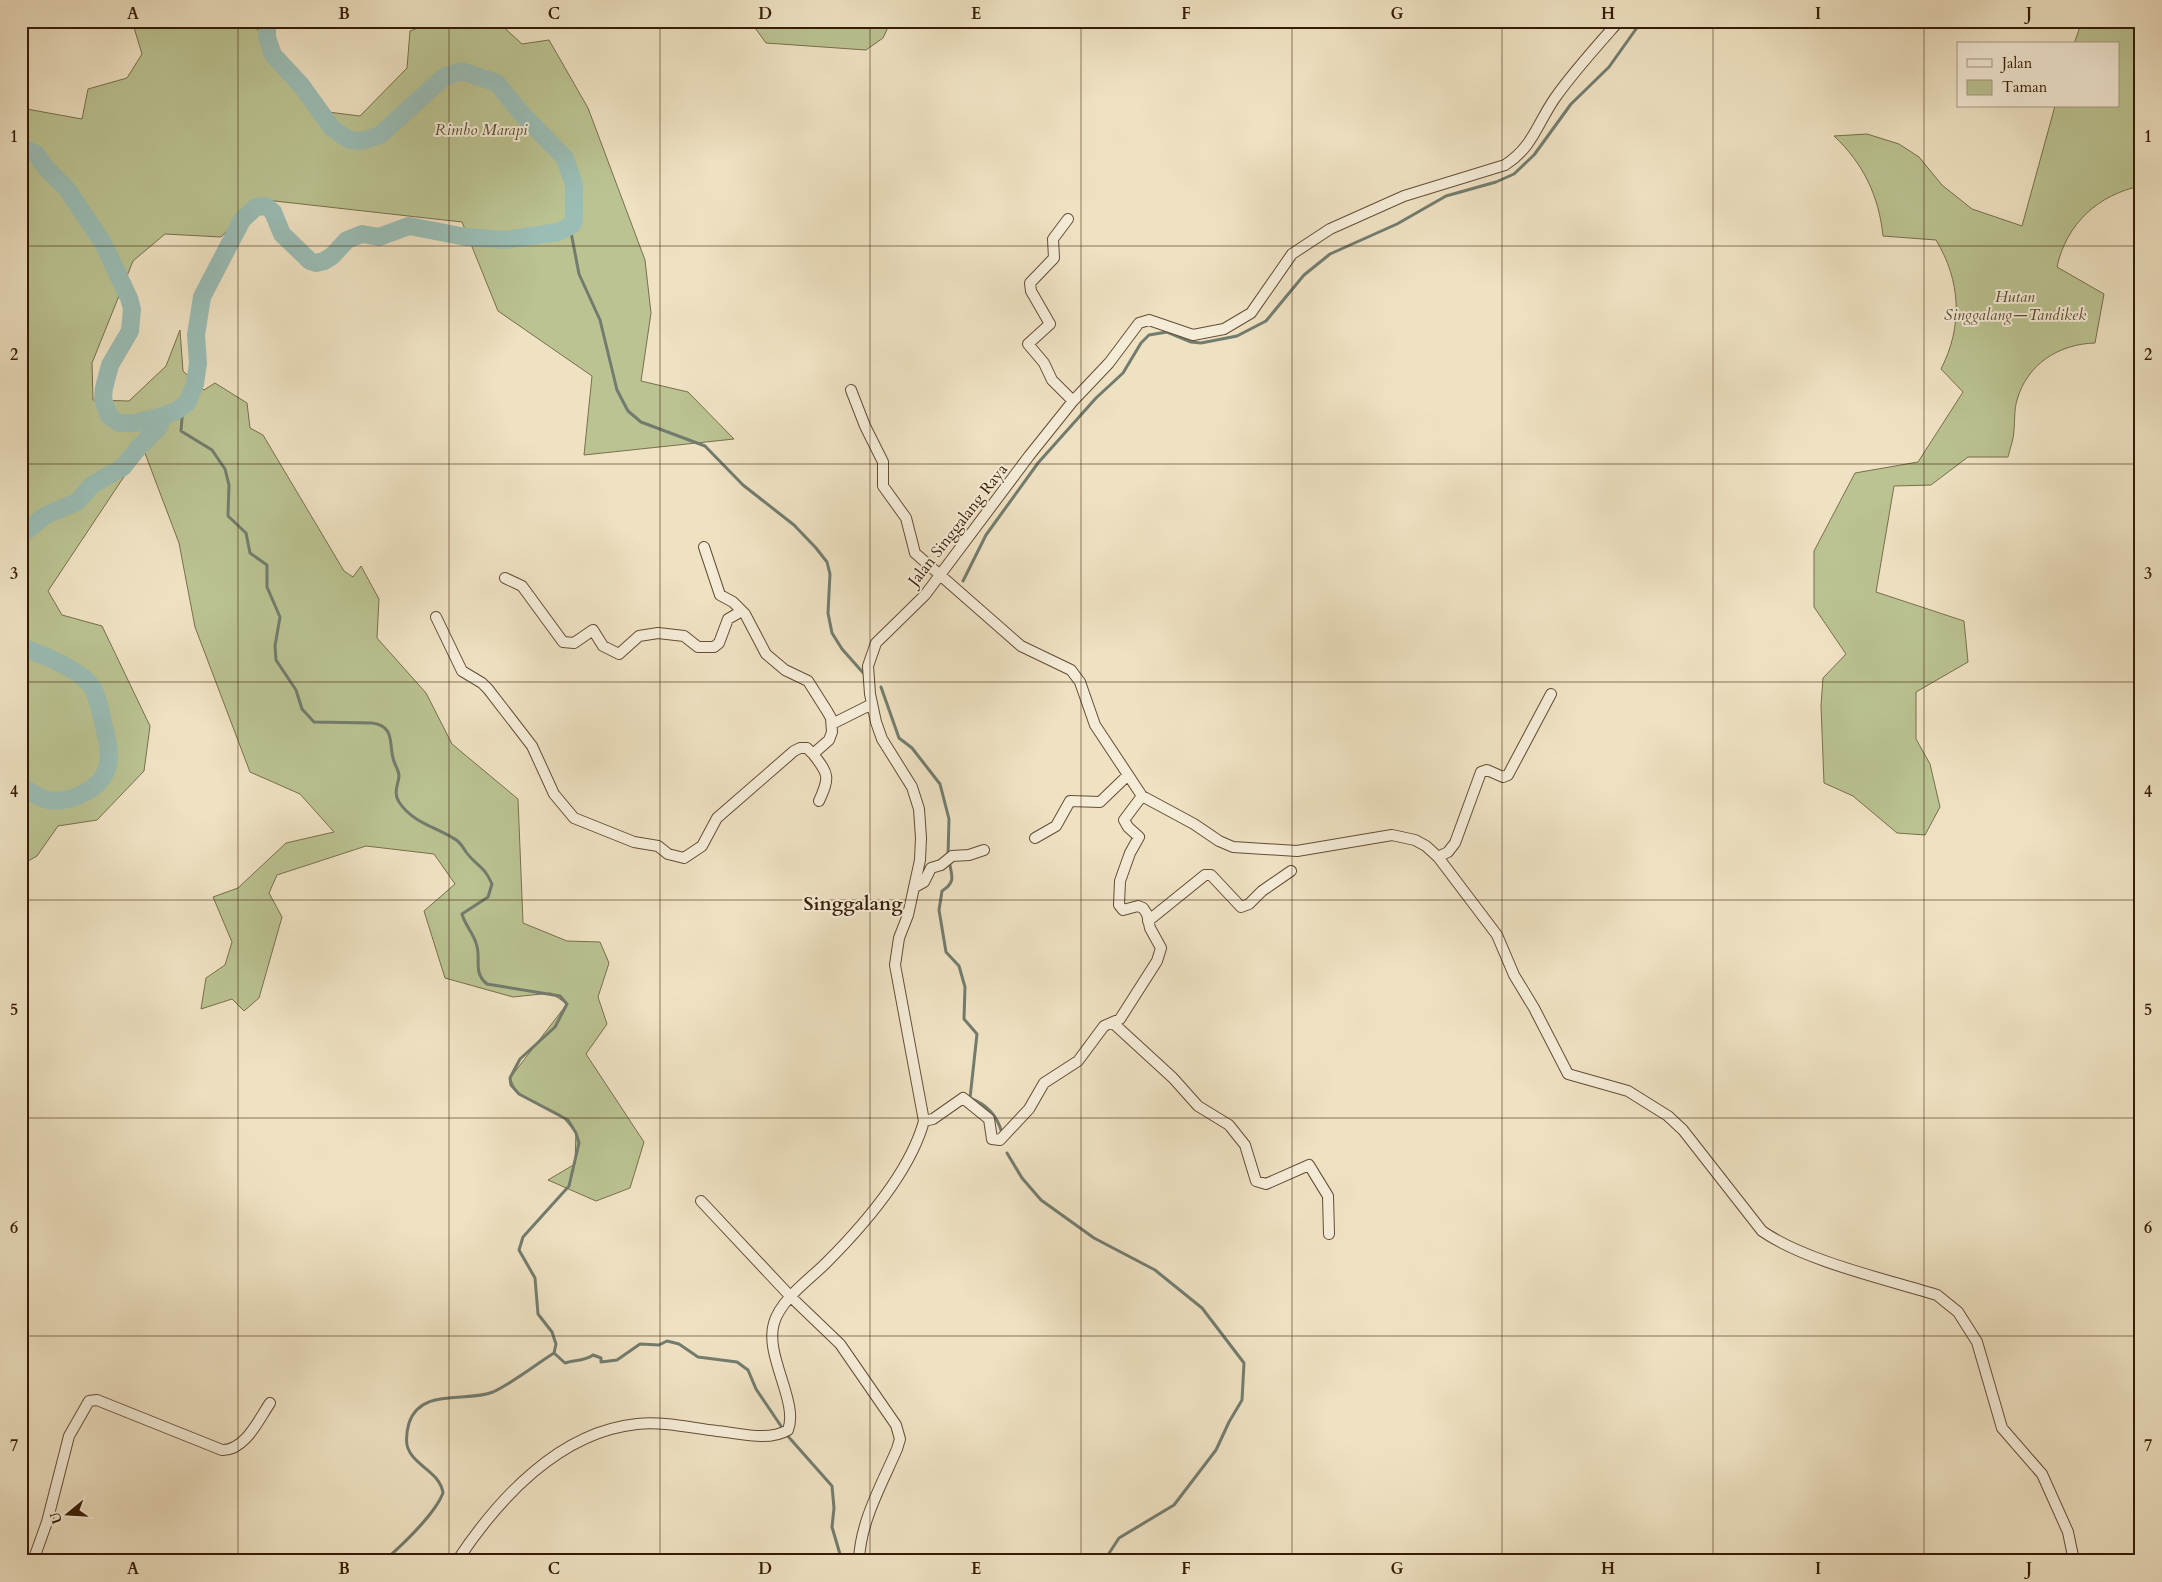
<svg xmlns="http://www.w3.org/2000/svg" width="2162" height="1582" font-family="Cardo,serif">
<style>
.green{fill:#bbc392;stroke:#786f4b}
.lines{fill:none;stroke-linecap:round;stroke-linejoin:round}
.stream{stroke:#727c6e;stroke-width:3}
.river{stroke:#9abdb5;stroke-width:18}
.street-casing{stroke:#644d34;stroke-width:12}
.street{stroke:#f5ecd8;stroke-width:10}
.grid{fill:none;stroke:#361b04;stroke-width:1;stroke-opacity:0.55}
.labels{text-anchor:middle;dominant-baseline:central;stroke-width:4;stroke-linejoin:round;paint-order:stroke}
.park-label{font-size:16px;font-style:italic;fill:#5e4d2f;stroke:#f5ecd8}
.street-label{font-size:16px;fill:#361b04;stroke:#f5ecd8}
.quarter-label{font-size:19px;font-weight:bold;fill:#361b04;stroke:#f5ecd8}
.neatline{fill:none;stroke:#361b04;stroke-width:2}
.grid-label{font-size:16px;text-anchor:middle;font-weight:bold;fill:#361b04}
</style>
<rect width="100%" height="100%" fill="#efe2c3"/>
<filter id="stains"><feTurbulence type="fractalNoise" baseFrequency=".004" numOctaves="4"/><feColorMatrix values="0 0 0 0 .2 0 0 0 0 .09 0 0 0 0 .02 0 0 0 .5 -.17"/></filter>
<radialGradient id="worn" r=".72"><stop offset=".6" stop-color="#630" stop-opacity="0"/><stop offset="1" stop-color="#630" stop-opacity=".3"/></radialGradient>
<path class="green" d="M 132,21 L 255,21 L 255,26 L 312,110 L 360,116 L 407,68 L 410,31 L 437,21 L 497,21 L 522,44 L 549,40 L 588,108 L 645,260 L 651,313 L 641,381 L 688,392 L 734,439 L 584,455 L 592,376 L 498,311 L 462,222 L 257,199 L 221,237 L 165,234 L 133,261 L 92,363 L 93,400 L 129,401 L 166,366 L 180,330 L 183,371 L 204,390 L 215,383 L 247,403 L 250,428 L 263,435 L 344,571 L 353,577 L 361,566 L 379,599 L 377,638 L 426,693 L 452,744 L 518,799 L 523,923 L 567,941 L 600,942 L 609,963 L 598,997 L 607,1024 L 586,1054 L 644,1142 L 630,1188 L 596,1201 L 548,1180 L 575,1164 L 576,1133 L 561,1115 L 517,1093 L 510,1078 L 567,1004 L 551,993 L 513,997 L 445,978 L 424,911 L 455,884 L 434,854 L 366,846 L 277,875 L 269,893 L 282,917 L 259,998 L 244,1011 L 232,999 L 201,1009 L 206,978 L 225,965 L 232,942 L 213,897 L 238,888 L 286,843 L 334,832 L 300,794 L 250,772 L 195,627 L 179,543 L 143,448 L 48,591 L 62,615 L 102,626 L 150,726 L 144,771 L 97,820 L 58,826 L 37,856 L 21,865 L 21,108 L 82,119 L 88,89 L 127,78 L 142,54 Z
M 750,21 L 891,21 L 883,38 L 866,50 L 766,43 Z
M 2082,21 L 2141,21 L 2141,186 C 2099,194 2066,224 2057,267 L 2104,294 L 2095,343 C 2059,344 2027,364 2017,400 C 2014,410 2015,420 2014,430 C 2014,439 2010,448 2008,457 L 1968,457 L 1931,485 L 1894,486 L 1876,592 L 1964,621 L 1968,662 L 1916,692 L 1916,739 L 1930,764 L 1940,807 L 1925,835 L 1897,833 L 1853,796 L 1824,783 L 1821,706 L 1823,678 L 1846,654 L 1814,607 L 1814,551 L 1855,473 L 1918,462 L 1963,392 L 1941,369 C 1963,326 1961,281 1936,240 L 1883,236 C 1879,196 1863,163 1834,136 L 1867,134 L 1899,144 L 1919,157 L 1942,185 L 1972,209 L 2022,226 L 2055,106 L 2118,106 L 2118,44 L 2074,44 Z"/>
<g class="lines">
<path class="stream" d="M 570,227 L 579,274 L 600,320 L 617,390 L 628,411 L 641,422 L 705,446 L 743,485 L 794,525 L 816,548 L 827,562 L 830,574 L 828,613 L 832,633 L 842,649 L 866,676
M 183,406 L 181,431 L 212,450 L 225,469 L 229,485 L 228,516 L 246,533 L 250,553 L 267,565 L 267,587 L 280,617 L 275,646 L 276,660 L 296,690 L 302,709 L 314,722 L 372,723 C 395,726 389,743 393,758 C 394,764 399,770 399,776 C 398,786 393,792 399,802 C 412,822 435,827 453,838 C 460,841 462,846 466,852 C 476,866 484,865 492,884 L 488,897 L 462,914 C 465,925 473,933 476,943 C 482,958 472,972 487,984 L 560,996 L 567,1004 L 555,1027 L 520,1059 L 510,1078 L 511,1085 L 519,1094 L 568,1120 L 576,1133 L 579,1143 L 569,1186 L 523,1237 L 519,1250 L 535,1278 L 538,1314 L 552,1332 L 556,1344 L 554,1353 C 535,1365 514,1382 493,1392 C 466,1403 421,1387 409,1423 C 407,1430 406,1438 407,1445 C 412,1466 440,1471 443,1493 C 435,1514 401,1546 384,1561
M 963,581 L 986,535 L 1038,463 L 1096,398 L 1123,373 L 1141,343 L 1149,335 L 1167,332 L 1191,342 L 1201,343 L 1237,336 L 1266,321 L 1304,275 L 1330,254 L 1397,224 L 1446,196 L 1496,182 L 1514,174 L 1534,155 L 1571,104 L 1609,67 L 1636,29 L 1645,21
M 881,687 L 899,738 L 912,748 L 940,784 L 949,819 L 948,856
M 949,861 C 952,876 956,882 942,891 L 939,910 L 946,952 L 959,966 L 965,987 L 964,1019 L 977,1034 L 970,1098 C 987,1105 997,1115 1002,1133
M 1007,1153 L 1022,1178 L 1041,1200 L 1094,1238 L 1155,1270 L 1202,1308 L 1244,1363 L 1242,1400 L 1229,1422 L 1216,1450 L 1174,1505 L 1119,1538 L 1104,1561
M 554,1353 L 565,1363 C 574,1360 585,1361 593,1355 L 601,1358 L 601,1362 L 617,1360 L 640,1344 L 659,1345 L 667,1341 L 679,1344 L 698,1357 L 737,1362 L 748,1370 L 756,1389 L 783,1429
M 786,1434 L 832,1486 L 834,1508 L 832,1527 L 842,1561"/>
<path class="river" d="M 21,147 L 36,154 L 46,168 L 67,189 L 103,243 L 129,298 L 132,309 L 130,331 L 110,365 L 104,388 L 103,399 L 109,416 L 119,423 L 135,423 L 163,416 L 176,411 L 187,403 L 195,384 L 198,363 L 196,335 L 202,297 L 242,220 L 256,207 L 266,206 L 273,212 L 282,234 L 310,261 L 316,263 L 324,261 L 332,256 L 347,240 L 362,234 L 379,237 L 409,226 L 466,237 L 505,240 L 558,232 L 572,225 L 574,219 L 574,185 L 565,158 L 520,112 L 497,83 L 461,71 L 444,77 L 380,135 L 362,141 L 349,140 L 332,128 L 301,85 L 273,55 L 267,37 L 267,26 L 271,21
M 21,535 L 46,515 L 77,502 L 92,485 L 123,467 L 139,447 L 159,427 L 163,416
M 21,647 C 41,654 74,667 89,683 C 97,692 99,706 102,718 C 105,732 111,749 108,764 C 104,788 71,804 48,800 C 38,798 30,791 21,786"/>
<defs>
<path id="street" d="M 1068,219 L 1053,239 L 1054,258 L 1030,283 L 1031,291 L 1050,324 L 1028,344 L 1044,363 L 1052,380 L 1073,401
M 851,390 L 865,426 L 883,462 L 883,486 L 906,518 L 915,553 L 1021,646 L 1071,670 L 1080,682 L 1095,725 L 1142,796 L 1194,824 L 1219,841 L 1233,847 L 1297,851 L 1392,835 L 1415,840 L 1426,846 L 1438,857 L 1497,935 L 1514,975 L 1534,1008 L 1568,1074 L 1628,1091 L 1668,1116 L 1683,1130 L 1762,1231 C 1805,1261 1885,1279 1937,1295 L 1958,1312 L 1977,1342 L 2002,1428 L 2042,1474 L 2068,1532 L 2074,1561
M 704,547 L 720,595 L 733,602 L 745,614 L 766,654 L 785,670 L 808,681 L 827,711 L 831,718 L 832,732 L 829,740 L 813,754 C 829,774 830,777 819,801
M 505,578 L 522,586 L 563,642 L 574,643 L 593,630 L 603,646 L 619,654 L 639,636 L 658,633 L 684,636 L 698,647 L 714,647 L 719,643 L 728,619 L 742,611
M 436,617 L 462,671 L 482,683 L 488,689 L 532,746 L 554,794 L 574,818 L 634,842 L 658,846 L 668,854 L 684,858 L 702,846 L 717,818 L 794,751 L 800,748 L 807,748 L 813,754
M 832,724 L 872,704
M 1035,838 L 1056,826 L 1070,801 L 1100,802 L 1127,776
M 1438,857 L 1448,852 L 1455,843 L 1481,772 L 1487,770 L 1503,777 L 1508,775 L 1551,694
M 915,887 L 924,882 L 931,868 L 941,865 L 952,856 L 969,855 L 984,850
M 1148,921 L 1205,875 L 1211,875 L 1241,907 L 1249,904 L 1262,891 L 1291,871
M 1113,1023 L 1173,1078 L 1198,1106 L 1229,1125 L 1245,1145 L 1256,1181 L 1266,1184 L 1309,1165 L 1328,1196 L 1329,1234
M 924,1121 L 933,1119 L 963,1098 L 989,1119 L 992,1139 L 1000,1140 L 1029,1109 L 1044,1083 L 1078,1061 L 1104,1026 L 1120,1019 L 1157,961 L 1161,948 L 1150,928 L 1147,914 L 1143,908 L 1138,906 L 1123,910 L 1119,905 L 1120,881 L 1130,853 L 1139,837 L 1128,827 L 1124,820 L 1142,796
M 701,1201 L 791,1297 L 840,1344 L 896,1425 L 900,1439 L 897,1449 C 882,1484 860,1522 859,1561
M 33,1561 L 47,1522 L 69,1436 L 89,1401 L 97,1400 L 222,1450 C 245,1451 259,1419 270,1403
M 457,1561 C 498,1499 559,1432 637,1424 C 663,1421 691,1428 717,1431 C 739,1433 768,1442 788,1430 C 799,1402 764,1355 774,1323 C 781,1299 809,1280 826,1263 C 863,1226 910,1172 924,1121 L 895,965 L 899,938 L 908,915 L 920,860 L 921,838 L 919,809 L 912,787 L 882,739 L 876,722 L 870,694 L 868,666 L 876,643 L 925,595 L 1029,456 L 1073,401 L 1109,363 L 1139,323 L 1149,320 L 1193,335 L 1224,329 L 1251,313 L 1292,254 L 1330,229 L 1404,196 L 1505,165 C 1533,147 1537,124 1555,98 C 1574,71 1597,46 1619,21"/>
</defs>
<use href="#street" class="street-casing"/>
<use href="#street" class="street"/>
</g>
<path class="grid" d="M 238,21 L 238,1561M 449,21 L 449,1561M 660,21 L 660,1561M 870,21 L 870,1561M 1081,21 L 1081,1561M 1292,21 L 1292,1561M 1502,21 L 1502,1561M 1713,21 L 1713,1561M 1924,21 L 1924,1561M 21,246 L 2141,246M 21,464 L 2141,464M 21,682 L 2141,682M 21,900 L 2141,900M 21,1118 L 2141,1118M 21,1336 L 2141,1336"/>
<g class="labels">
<g class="park-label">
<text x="481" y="130">Rimbo Marapi</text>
<text x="2015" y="297">Hutan<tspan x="2015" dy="18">Singgalang—Tandikek</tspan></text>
</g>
<g class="street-label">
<text transform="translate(958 525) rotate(-52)">Jalan Singgalang Raya</text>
</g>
<g class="quarter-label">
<text x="853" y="904">Singgalang</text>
</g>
</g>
<rect width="2162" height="1582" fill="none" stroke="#efe2c3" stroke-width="55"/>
<rect x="1957" y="42" width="162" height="65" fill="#f5ecd8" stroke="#a99883"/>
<rect x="1967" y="59" width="25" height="8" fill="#f5ecd8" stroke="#a99883"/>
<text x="2002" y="68" font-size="15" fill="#361b04">Jalan</text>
<rect x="1967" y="80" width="25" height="15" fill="#bbc392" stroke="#a99883"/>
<text x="2002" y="92" font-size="15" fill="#361b04">Taman</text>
<g transform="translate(68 1514) rotate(252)" stroke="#f5ecd8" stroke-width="4" paint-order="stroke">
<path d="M0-4L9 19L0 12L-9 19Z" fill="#361b04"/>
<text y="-8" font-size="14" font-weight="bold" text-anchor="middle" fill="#361b04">U</text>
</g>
<rect x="28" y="28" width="2106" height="1526" class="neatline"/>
<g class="grid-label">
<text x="133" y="19">A</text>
<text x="344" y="19">B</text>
<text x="554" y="19">C</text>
<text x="765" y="19">D</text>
<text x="976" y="19">E</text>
<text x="1186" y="19">F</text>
<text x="1397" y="19">G</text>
<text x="1608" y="19">H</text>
<text x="1818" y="19">I</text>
<text x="2029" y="19">J</text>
<text x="14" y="142">1</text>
<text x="2148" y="142">1</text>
<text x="14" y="360">2</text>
<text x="2148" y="360">2</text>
<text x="14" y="579">3</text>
<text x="2148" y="579">3</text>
<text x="14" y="797">4</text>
<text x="2148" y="797">4</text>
<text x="14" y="1015">5</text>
<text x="2148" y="1015">5</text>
<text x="14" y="1233">6</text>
<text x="2148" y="1233">6</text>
<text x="14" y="1451">7</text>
<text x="2148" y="1451">7</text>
<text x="133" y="1574">A</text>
<text x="344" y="1574">B</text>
<text x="554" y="1574">C</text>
<text x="765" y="1574">D</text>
<text x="976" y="1574">E</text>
<text x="1186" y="1574">F</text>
<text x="1397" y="1574">G</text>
<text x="1608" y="1574">H</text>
<text x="1818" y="1574">I</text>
<text x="2029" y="1574">J</text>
</g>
<rect width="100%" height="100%" filter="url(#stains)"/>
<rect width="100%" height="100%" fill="url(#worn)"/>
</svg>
